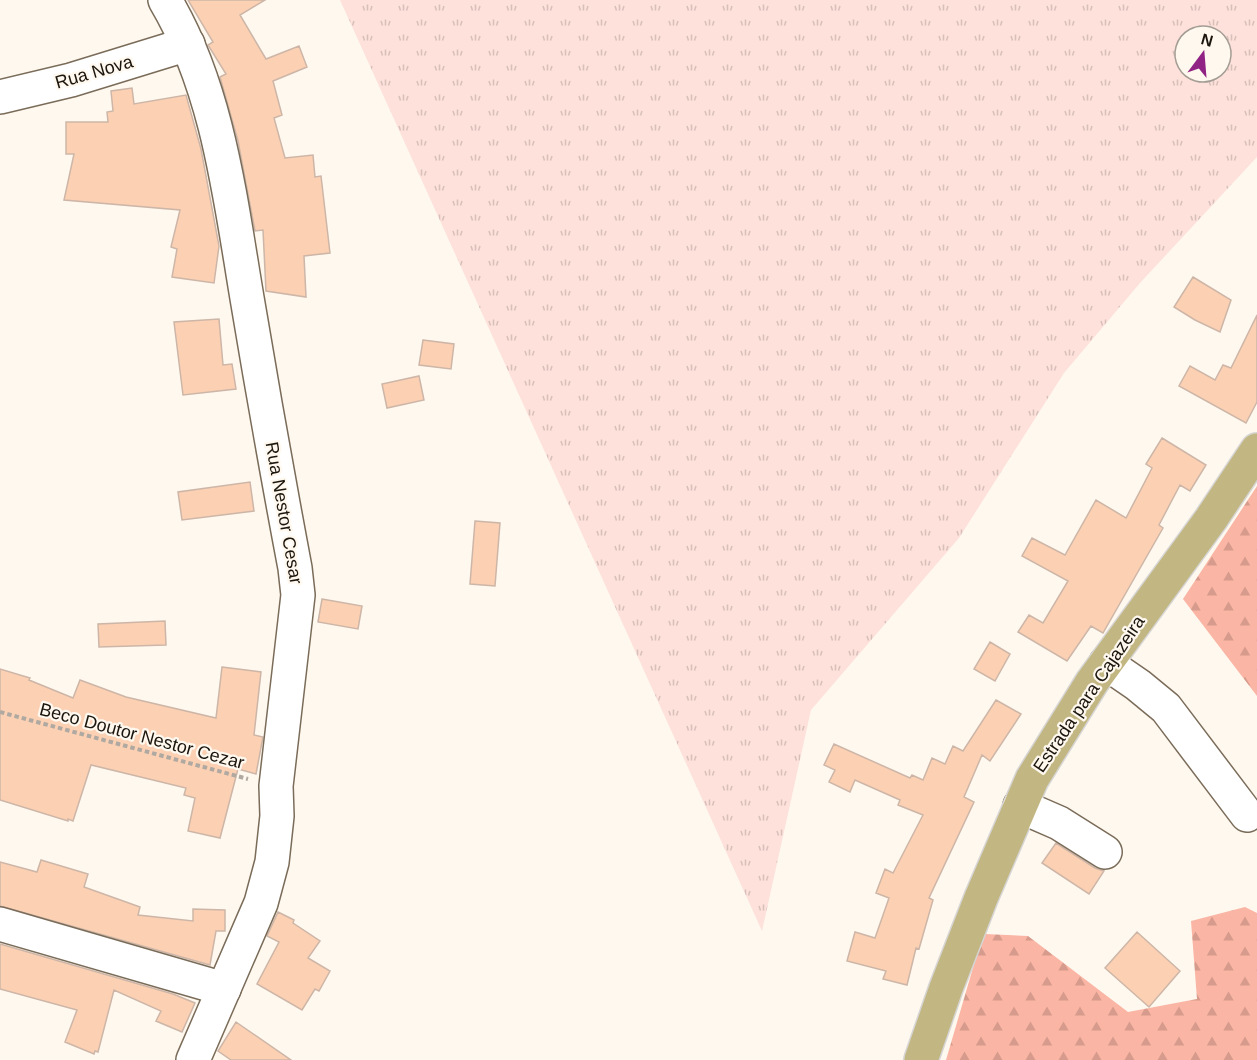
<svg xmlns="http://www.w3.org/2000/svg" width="1257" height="1060" font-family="Arial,sans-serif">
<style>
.grass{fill:url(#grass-tufts);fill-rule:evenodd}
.forest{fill:url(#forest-firs)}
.building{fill:#fcd0b3;stroke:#cdb6a7;stroke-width:1.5}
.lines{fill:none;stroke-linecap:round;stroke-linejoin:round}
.minor-casing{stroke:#7a6c59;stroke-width:36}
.tertiary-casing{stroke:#7a6c59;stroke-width:36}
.primary-casing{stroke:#d6d5d3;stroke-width:36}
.path{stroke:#afa9a1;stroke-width:4;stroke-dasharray:4.5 3;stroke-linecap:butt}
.minor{stroke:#fff;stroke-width:33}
.tertiary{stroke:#fff;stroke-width:33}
.primary{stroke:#c2b682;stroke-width:33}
.labels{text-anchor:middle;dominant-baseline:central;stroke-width:4.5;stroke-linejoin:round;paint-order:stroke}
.street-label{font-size:18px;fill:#1a150d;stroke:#fff8ef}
</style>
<defs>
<pattern id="grass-tufts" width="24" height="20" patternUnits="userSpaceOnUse" patternTransform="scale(1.5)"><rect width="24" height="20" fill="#fde1da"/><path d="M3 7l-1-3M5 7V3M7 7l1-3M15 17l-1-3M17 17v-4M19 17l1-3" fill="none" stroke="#d8c0ba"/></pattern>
<pattern id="forest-firs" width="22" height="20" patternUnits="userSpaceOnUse" patternTransform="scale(1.5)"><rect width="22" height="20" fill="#fab5a4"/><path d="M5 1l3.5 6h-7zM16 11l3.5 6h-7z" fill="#d69b8c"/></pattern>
</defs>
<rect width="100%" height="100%" fill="#fff8ef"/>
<path class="grass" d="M 340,0 L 1257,0 L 1257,157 L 1140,283 L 1064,373 L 959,538 L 811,710 L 762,931 ZM 1185,36 L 1221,36 L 1221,72 L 1185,72 Z"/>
<path class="forest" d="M 1257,486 L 1257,696 L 1183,599 Z
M 1245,907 L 1257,913 L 1257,1060 L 946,1060 L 975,961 L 985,934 L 1028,936 L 1128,1012 L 1197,999 L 1191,921 Z"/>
<path class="building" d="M 188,0 L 265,0 L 240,15 L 266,59 L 299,46 L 307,67 L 273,81 L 282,115 L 274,118 L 285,158 L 313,155 L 315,177 L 321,176 L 330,253 L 304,256 L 306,297 L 266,291 L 263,230 L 255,231 L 238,141 L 220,77 L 226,74 L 208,45 L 213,42 Z
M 132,88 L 134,104 L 186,95 L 201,149 L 219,246 L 214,283 L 172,277 L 177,249 L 171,247 L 180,210 L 64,200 L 74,154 L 66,154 L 66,122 L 108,122 L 107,112 L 113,111 L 111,91 Z
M 1193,277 L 1231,300 L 1220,332 L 1195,320 L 1174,307 Z
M 1257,315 L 1257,402 L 1246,423 L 1179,386 L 1190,366 L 1215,380 L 1223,365 L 1231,368 Z
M 219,319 L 223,365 L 232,364 L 236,389 L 183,395 L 174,322 Z
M 423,340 L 454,344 L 451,369 L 419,365 Z
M 419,376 L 424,400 L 387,408 L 382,384 Z
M 1162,438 L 1206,465 L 1190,491 L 1180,485 L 1159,525 L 1163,528 L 1103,633 L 1091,626 L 1067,661 L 1018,632 L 1029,615 L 1043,623 L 1068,581 L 1022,556 L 1032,538 L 1065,555 L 1096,500 L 1126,518 L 1152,468 L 1146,464 Z
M 250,482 L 254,511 L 182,520 L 178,492 Z
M 475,521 L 500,523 L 495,586 L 470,584 Z
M 322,599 L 362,606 L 358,629 L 318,622 Z
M 165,621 L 166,645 L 99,647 L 98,624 Z
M 990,642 L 1010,654 L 995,681 L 974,669 Z
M 222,667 L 261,672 L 254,735 L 263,737 L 256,774 L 238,769 L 220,838 L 188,831 L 195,798 L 184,795 L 186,788 L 91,765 L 73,821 L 68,819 L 68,821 L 0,800 L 0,669 L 30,678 L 29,680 L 73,698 L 80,680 L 126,697 L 216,718 Z
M 996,700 L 1021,714 L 990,761 L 982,755 L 964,797 L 974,802 L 929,898 L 933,900 L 919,949 L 916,948 L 907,985 L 883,979 L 886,971 L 847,961 L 855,932 L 875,938 L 889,898 L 876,893 L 885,869 L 893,873 L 923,815 L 898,805 L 900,800 L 855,780 L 850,792 L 829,782 L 835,770 L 824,765 L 834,744 L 910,778 L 912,775 L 923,780 L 932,758 L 945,764 L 953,746 L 963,751 Z
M 1056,843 L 1095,868 L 1104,871 L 1089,894 L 1042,863 Z
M 41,860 L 88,874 L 84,887 L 140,907 L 138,915 L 193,921 L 193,909 L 225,910 L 225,931 L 216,931 L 210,965 L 0,906 L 0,862 L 37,872 Z
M 278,912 L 294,920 L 293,923 L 320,941 L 308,958 L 330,971 L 319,991 L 315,989 L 302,1010 L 257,984 L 279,942 L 267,936 Z
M 1137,932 L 1180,971 L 1149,1007 L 1105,968 Z
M 0,944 L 173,994 L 195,1003 L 182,1032 L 156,1021 L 161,1011 L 114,990 L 98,1052 L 95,1051 L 94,1054 L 65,1042 L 77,1010 L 0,989 Z
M 236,1022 L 291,1060 L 231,1060 L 218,1051 Z"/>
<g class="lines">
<defs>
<path id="minor" d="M 0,97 L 71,80 L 188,44
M 1106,663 L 1138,685 L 1166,708 L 1247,815
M 1020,806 L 1059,823 L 1105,852
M 0,924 L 224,989"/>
<path id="tertiary" d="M 165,0 C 218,89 230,197 247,298 C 262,388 278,478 295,568 L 298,595 L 276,786 L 277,816 L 272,862 L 261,903 L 193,1060"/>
<path id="primary" d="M 921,1060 L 946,988 L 981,898 L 1032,779 L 1092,682 L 1211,519 L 1257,450"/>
</defs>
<use href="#minor" class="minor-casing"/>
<use href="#tertiary" class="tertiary-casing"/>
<use href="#primary" class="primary-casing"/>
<path class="path" d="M 0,712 L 248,779"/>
<use href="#minor" class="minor"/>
<use href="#tertiary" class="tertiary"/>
<use href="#primary" class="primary"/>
</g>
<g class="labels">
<g class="street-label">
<text transform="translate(94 72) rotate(-16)">Rua Nova</text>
<text transform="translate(284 513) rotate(80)">Rua Nestor Cesar</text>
<text transform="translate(1089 694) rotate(-56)">Estrada para Cajazeira</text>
<text transform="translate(142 736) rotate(15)">Beco Doutor Nestor Cezar</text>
</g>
</g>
<g transform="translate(1203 54) rotate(16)"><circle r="28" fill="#fff8ef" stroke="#a39d95" stroke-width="1.5"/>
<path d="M0-4.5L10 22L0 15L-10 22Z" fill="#912385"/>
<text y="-9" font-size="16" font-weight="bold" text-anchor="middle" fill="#1a150d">N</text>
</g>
</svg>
